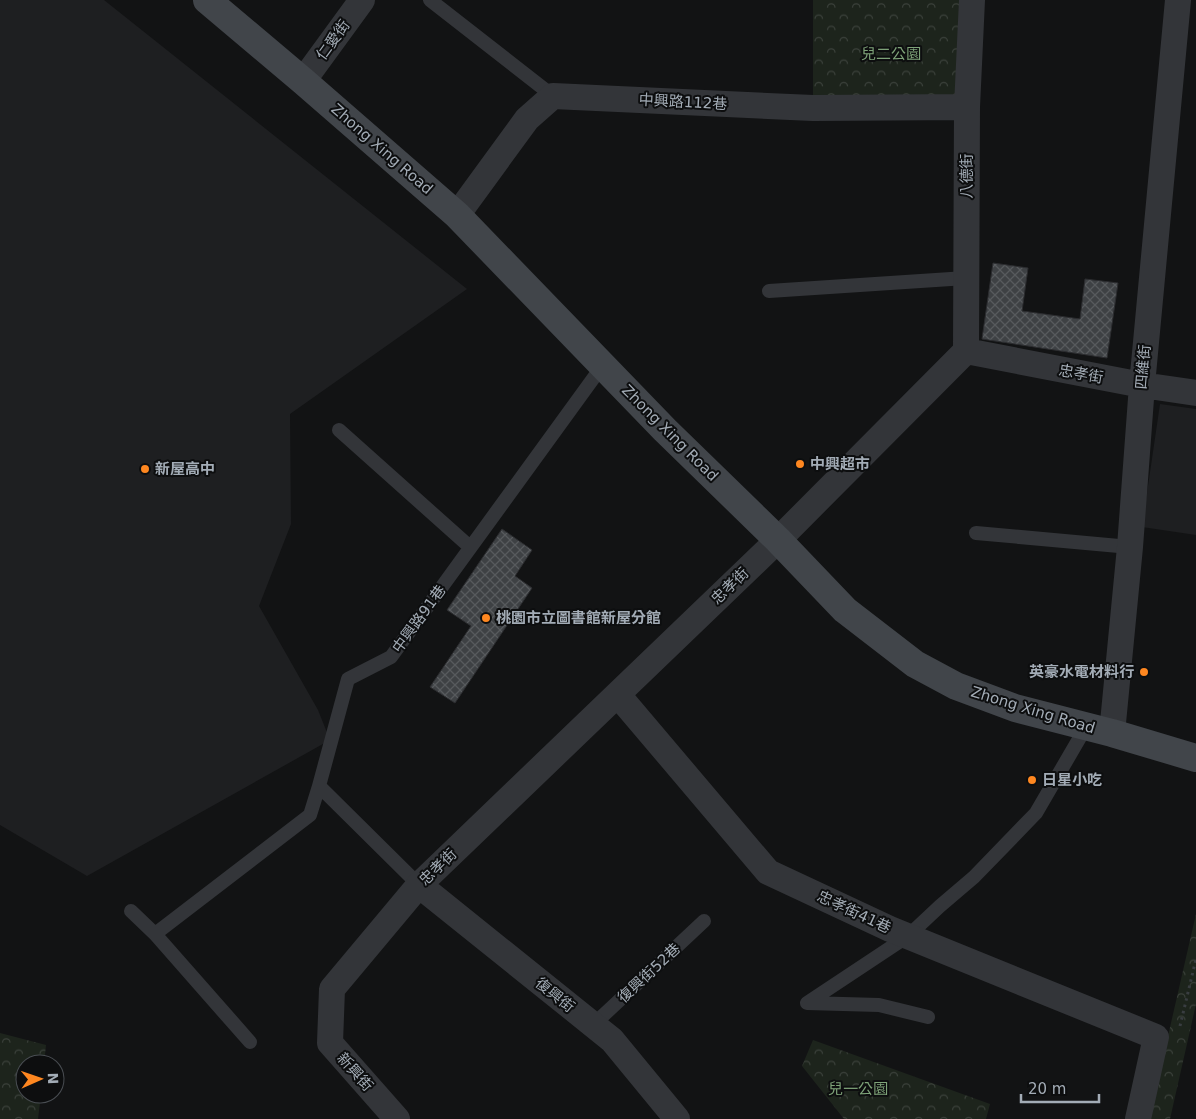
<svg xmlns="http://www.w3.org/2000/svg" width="1196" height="1119" font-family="'DejaVu Sans','Noto Sans TC',sans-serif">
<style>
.built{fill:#1e1f21}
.forest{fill:url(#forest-crowns)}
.building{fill:url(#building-cross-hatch);stroke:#2c2d30}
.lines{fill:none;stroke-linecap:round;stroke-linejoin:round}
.path{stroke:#393d41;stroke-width:3;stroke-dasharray:2.5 4;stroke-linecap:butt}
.lane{stroke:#333539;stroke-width:14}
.street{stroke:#333539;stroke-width:26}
.secondary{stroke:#41454a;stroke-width:28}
.poi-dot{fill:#fe8720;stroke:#0d0e0f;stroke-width:2}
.labels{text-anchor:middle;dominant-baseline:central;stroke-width:4;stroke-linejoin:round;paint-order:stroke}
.street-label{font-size:15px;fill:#a3acb6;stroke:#0d0e0f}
.park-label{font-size:15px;fill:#7ea278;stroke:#0d0e0f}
.poi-label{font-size:15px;font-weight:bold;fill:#a3acb6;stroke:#0d0e0f;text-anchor:start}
</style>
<defs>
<pattern id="forest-crowns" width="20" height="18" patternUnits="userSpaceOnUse" patternTransform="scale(1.25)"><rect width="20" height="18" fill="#1d241c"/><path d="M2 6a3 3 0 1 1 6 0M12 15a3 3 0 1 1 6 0" fill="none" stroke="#3b413b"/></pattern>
<pattern id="building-cross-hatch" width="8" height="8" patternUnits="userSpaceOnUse" patternTransform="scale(1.25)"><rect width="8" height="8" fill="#3e4144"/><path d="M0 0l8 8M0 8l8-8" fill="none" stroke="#575a5d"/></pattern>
</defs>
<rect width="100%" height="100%" fill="#121314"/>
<path class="built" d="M 0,0 L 104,0 L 467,289 L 290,414 L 291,524 L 259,606 L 318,710 L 330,740 L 87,876 L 0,825 Z
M 1160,404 L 1196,409 L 1196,535 L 1142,527 Z"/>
<path class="forest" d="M 813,0 L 972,0 L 967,107 L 813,108 Z
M 1196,914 L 1196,1004 L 1170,1119 L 1149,1119 Z
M 0,1033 L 46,1045 L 44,1064 L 25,1064 L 25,1094 L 41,1094 L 38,1119 L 0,1119 Z
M 813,1040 L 990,1104 L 986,1119 L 844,1119 L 802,1066 Z"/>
<path class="building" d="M 993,263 L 1028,268 L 1022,311 L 1080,319 L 1085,279 L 1118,283 L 1107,358 L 982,339 Z
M 502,529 L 532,550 L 515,576 L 532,588 L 455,703 L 430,687 L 471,626 L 447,610 Z"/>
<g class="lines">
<path class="path" d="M 1180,1026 L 1196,959"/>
<path class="lane" d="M 430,0 L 553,96
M 769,291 L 966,278
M 339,430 L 470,547
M 976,533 L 1130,547
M 319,786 L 419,885
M 131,911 L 155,934 L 250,1042
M 155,934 L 310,815 L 319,786 L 348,679 L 391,657 L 603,365
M 807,1003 L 908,936 L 940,906 L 974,877 L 1036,813 L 1086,727
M 807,1003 L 879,1005 L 928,1017
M 593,1025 L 704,921"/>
<path class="street" d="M 303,81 L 362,0
M 457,215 L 527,119 L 553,96 L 813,108 L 967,107
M 966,351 L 967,107 L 972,0
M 618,695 L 768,872 L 890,929 L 1156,1037 L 1138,1119
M 1112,733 L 1130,547 L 1142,385 L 1178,0
M 419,885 L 612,1040 L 677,1119
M 397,1119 L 330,1043 L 332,989 L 419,885 L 778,540 L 966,351 L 1142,385 L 1196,393"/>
<path class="secondary" d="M 207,0 L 303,81 L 457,215 L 665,430 L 778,540 L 845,610 L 915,664 L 956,686 L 1015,708 L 1112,733 L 1196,758"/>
</g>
<g class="poi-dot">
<circle cx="800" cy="464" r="5"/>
<circle cx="145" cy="469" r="5"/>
<circle cx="486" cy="618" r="5"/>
<circle cx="1144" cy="672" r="5"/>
<circle cx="1032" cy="780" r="5"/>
</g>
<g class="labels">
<g class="street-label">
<text transform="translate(333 40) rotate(-54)">仁愛街</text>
<text transform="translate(683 102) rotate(3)">中興路112巷</text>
<text transform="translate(382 149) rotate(41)">Zhong Xing Road</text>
<text transform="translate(967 176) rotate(-90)">八德街</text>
<text transform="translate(1143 367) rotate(-85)">四維街</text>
<text transform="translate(1081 374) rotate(10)">忠孝街</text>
<text transform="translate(670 433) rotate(45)">Zhong Xing Road</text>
<text transform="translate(730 586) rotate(-44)">忠孝街</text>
<text transform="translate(419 619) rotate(-54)">中興路91巷</text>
<text transform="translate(1033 710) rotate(17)">Zhong Xing Road</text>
<text transform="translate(438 867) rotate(-44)">忠孝街</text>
<text transform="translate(854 912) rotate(25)">忠孝街41巷</text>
<text transform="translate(649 973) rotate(-43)">復興街52巷</text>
<text transform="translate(555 995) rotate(39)">復興街</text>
<text transform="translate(355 1072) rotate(48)">新興街</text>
</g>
<g class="park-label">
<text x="891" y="54">兒二公園</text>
<text x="858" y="1089">兒一公園</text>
</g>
<g class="poi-label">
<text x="810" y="464">中興超市</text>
<text x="155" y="469">新屋高中</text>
<text x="496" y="618">桃園市立圖書館新屋分館</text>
<text x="1134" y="672" text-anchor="end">英豪水電材料行</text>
<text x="1042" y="780">日星小吃</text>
</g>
</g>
<g transform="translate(40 1079) rotate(88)"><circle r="24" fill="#0d0e0f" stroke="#494d52"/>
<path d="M0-4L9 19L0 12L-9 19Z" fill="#fe8720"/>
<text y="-8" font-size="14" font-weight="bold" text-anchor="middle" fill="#a3acb6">N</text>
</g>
<path d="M1021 1094v8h78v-8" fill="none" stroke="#a3acb6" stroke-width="2.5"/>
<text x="1028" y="1094" font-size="15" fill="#a3acb6" stroke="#0d0e0f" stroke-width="4" paint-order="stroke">20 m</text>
</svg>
